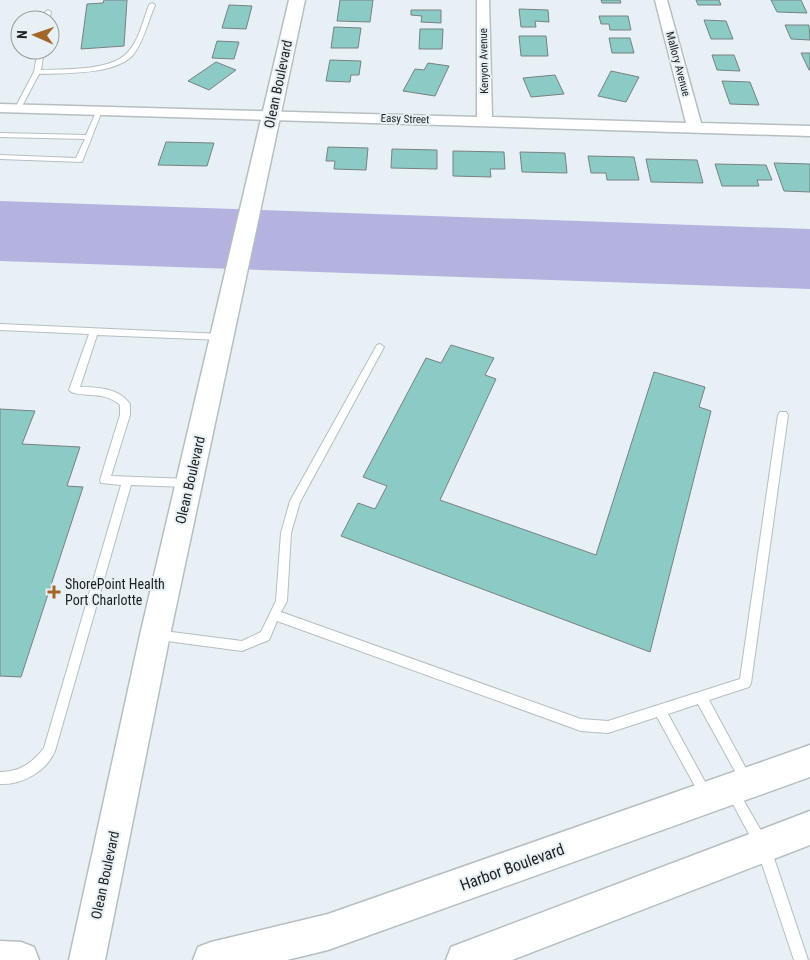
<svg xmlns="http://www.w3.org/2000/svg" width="810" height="960" font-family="'Roboto Condensed',sans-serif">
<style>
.water{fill:#b4b3e0}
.building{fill:#8bcac5;stroke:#788181}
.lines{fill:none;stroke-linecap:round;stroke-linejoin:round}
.service-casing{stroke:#b6bec2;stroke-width:2}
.minor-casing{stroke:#b6bec2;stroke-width:3}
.tertiary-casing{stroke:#b6bec2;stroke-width:3}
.service{fill:#fff;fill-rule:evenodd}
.minor{fill:#fff;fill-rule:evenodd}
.tertiary{fill:#fff;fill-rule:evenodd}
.poi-dot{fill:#a3662a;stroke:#e7f0f4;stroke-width:2}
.labels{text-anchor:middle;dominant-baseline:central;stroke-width:4;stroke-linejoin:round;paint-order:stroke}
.far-street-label{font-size:11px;fill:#1c2021;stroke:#e7f0f4}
.street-label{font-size:14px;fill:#1c2021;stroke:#e7f0f4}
.poi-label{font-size:14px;fill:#1c2021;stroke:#e7f0f4;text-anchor:start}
.near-street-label{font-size:16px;fill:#1c2021;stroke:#e7f0f4}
</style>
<rect width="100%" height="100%" fill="#e7f0f4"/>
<path class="water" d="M 0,201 L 810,229 L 810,289 L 0,261 Z"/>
<path class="building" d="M 104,0 L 127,0 L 124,46 L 81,49 L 87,4 L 103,3 Z
M 340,0 L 373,0 L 370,22 L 337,21 Z
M 601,0 L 620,0 L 621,3 L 602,3 Z
M 696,0 L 719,0 L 721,5 L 698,5 Z
M 771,0 L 801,0 L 807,13 L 777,12 Z
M 229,5 L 252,6 L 246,29 L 222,28 Z
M 519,9 L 548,10 L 549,22 L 535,21 L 536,27 L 521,27 Z
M 411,10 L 441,10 L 441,23 L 421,22 L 422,16 L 411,15 Z
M 599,16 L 628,16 L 631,30 L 610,30 L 609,24 L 601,24 Z
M 704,20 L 726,21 L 733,39 L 711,39 Z
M 785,25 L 809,25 L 810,40 L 791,39 Z
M 334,27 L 361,28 L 358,48 L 331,48 Z
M 420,29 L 443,29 L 442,49 L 419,49 Z
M 519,36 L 546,36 L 548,56 L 521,56 Z
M 609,38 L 630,38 L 634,53 L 612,53 Z
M 217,41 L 239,42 L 234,59 L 212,58 Z
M 801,53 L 810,53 L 810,70 L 809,70 Z
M 712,55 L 734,55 L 740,71 L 717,70 Z
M 330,60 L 361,61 L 359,75 L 351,75 L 350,82 L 326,81 Z
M 216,62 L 236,70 L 209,90 L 188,81 Z
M 428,63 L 449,66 L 435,96 L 403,91 L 415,69 L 424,70 Z
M 611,71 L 639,77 L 626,102 L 598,96 Z
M 555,75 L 564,94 L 531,97 L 523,78 Z
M 722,81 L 750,82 L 759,105 L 730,104 Z
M 166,142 L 214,143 L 207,166 L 158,165 Z
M 328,147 L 368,148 L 366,170 L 334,169 L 335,161 L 326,161 Z
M 392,149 L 437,150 L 437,169 L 391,168 Z
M 453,151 L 504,152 L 505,169 L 490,169 L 491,177 L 453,176 Z
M 520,152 L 565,153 L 567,173 L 522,172 Z
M 588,156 L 634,157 L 639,180 L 607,180 L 606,173 L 591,173 Z
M 646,159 L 697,160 L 703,183 L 651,182 Z
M 774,163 L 810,164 L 810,192 L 784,191 Z
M 715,164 L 766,165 L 772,180 L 757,180 L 759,186 L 722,186 Z
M 451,345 L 494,358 L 485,375 L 496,379 L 440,500 L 596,555 L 654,372 L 705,387 L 699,407 L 711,411 L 650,652 L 341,536 L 358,503 L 375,509 L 387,486 L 363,477 L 426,358 L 441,363 Z
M 0,409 L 35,411 L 22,444 L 80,447 L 67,486 L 83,487 L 21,677 L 0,676 Z"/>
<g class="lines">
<defs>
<path id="service" d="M 152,3 L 155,5 C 148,21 144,41 133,55 C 115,75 64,73 39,74 L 21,108 L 16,109 L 15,108 L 34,72 L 38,50 L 44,50 L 41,70 C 64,69 109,71 126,54 C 139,42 143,20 149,5 Z
M 48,10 L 51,12 L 49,20 L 43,20 L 45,12 Z
M 97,110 L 102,111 L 82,162 L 0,159 L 0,155 L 76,158 L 85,139 L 0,137 L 0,133 L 86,135 Z
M 0,324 L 222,334 L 226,337 L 222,340 L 97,335 L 80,387 C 97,387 119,388 130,404 L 130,415 L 111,476 L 188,479 L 192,480 L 193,483 L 192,486 L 188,487 L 131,485 L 55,751 C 46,772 22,785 0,784 L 0,772 C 20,772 32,763 44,748 L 121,485 L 101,483 L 100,480 L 120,415 L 120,405 C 103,389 77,399 69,390 L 89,334 L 0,330 Z
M 380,344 L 384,347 L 300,502 L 291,533 L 287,601 L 281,612 L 581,719 L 608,721 L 740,679 L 778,415 L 780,412 L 786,412 L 788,415 L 751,683 L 749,687 L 709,700 L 750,776 L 752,780 L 750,784 L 746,786 L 742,784 L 698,704 L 668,714 L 710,791 L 712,795 L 710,799 L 706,801 L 702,799 L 657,717 L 608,733 L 581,731 L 277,621 L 269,640 L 242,651 L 152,639 L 150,635 L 152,631 L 156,630 L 242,641 L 261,632 L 276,601 L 281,533 L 290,501 L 377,345 Z
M 733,787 L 737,789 L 770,846 L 808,960 L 794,960 L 757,849 L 727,793 L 729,789 Z"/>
<path id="minor" d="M 477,0 L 489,0 L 492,117 L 686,123 L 655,0 L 667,0 L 701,123 L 810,126 L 810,136 L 0,112 L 0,104 L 477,117 Z"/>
<path id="tertiary" d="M 289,0 L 305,0 L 170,635 L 105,960 L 69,960 L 140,635 Z
M 810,745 L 810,777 L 328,950 L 287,960 L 193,960 L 198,947 L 211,942 L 328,914 Z
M 810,811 L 810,845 L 512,960 L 446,960 L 451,947 L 464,942 Z
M 0,941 L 21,942 L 34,947 L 39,960 L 0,960 Z"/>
</defs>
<use href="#service" class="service-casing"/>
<use href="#minor" class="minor-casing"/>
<use href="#tertiary" class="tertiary-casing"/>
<use href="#service" class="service"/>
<use href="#minor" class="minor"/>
<use href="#tertiary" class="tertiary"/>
</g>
<path class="poi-dot" d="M51.5 584.5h5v5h5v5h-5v5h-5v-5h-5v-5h5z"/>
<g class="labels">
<g class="far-street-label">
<text transform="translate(484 61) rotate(-91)">Kenyon Avenue</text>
<text transform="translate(678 64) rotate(75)">Mallory Avenue</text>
<text transform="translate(405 119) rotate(2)">Easy Street</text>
</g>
<g class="street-label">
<text transform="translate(278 84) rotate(-78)">Olean Boulevard</text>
<text transform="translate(190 480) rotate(-77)">Olean Boulevard</text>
<text transform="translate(105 875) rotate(-78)">Olean Boulevard</text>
</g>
<g class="poi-label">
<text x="65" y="584">ShorePoint Health<tspan x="65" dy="16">Port Charlotte</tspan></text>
</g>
<g class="near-street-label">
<text transform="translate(512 867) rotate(-20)">Harbor Boulevard</text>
</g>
</g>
<g transform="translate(35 35) rotate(272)"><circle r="24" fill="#e7f0f4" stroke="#969da0"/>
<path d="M0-4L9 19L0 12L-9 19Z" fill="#a3662a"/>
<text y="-8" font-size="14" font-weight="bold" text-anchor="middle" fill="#1c2021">N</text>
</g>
</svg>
